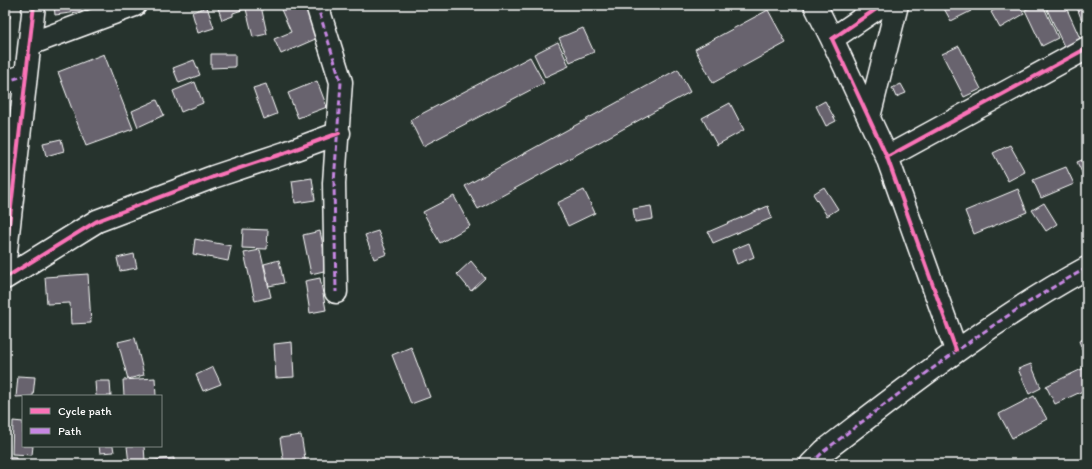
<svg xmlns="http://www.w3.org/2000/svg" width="1092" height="469" font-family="Itim,sans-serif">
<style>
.building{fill:#67636e;stroke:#fff}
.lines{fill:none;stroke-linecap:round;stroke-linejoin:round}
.minor-casing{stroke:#fff;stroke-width:25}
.minor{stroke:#26332d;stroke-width:22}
.quiet{stroke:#c787e3;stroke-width:3;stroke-dasharray:6 3;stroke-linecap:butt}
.cycleway-casing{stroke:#26332d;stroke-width:6}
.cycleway{stroke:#fb73b8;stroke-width:4}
</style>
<rect width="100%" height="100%" fill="#26332d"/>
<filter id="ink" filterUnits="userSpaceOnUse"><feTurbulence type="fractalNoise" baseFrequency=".025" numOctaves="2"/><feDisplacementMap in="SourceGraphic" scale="8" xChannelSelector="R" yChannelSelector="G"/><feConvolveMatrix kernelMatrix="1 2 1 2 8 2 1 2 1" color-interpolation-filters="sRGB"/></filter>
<g filter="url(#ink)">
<path class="building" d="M 5,5 L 10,5 L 10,18 L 5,18 Z
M 54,5 L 85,5 L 85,11 L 55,15 Z
M 217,5 L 243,5 L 245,9 L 233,13 L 233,16 L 222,20 Z
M 279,5 L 306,5 L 320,37 L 281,54 L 274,39 L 291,32 Z
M 942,5 L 968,5 L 971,11 L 951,21 Z
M 1002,5 L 1019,5 L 1024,14 L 1000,28 L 991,12 Z
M 1037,5 L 1043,5 L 1058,38 L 1042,46 L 1025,10 Z
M 1045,5 L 1065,5 L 1083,45 L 1067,53 Z
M 1076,5 L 1087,5 L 1087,19 L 1082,21 Z
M 261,6 L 267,34 L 253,37 L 246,9 Z
M 207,7 L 214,28 L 198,33 L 192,12 Z
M 768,10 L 786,43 L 713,83 L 695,49 Z
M 583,28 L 594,52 L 570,62 L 559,38 Z
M 558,42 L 569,66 L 545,77 L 534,54 Z
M 959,46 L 981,89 L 964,97 L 942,54 Z
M 104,54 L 133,129 L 86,146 L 58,72 Z
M 211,54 L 235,54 L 235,67 L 211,68 Z
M 530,57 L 544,83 L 423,146 L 410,120 Z
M 194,60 L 200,75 L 179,83 L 173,68 Z
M 678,69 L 690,92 L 478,209 L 465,186 Z
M 317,81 L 327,107 L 298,118 L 288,93 Z
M 195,82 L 203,103 L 181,112 L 173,91 Z
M 266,84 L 277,114 L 264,119 L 253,88 Z
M 901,84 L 906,93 L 896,97 L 892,88 Z
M 157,100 L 164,115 L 138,127 L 132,111 Z
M 825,101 L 836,121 L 826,126 L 816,106 Z
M 730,103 L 744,130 L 717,145 L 702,118 Z
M 61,139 L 64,151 L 46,156 L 43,143 Z
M 1010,145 L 1025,172 L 1008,181 L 993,153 Z
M 1087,158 L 1087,183 L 1077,162 Z
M 1066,167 L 1074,184 L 1041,198 L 1033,180 Z
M 312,178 L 315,200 L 295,203 L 292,181 Z
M 824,187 L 838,209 L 827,216 L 813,194 Z
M 1018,189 L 1027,212 L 974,234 L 965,211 Z
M 584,190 L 595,213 L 568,226 L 557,203 Z
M 454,196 L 470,226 L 440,243 L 423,212 Z
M 1044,203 L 1057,224 L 1046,231 L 1032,210 Z
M 651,206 L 653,219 L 635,222 L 633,209 Z
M 768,206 L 772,218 L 713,243 L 708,232 Z
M 243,229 L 268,230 L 267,249 L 242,248 Z
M 320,231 L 328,270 L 311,274 L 303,235 Z
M 378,231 L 387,254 L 374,259 L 365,235 Z
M 195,239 L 231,246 L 228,261 L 193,254 Z
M 749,243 L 754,257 L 737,264 L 732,250 Z
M 260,250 L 271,297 L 255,301 L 244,253 Z
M 134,254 L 137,268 L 120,271 L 117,258 Z
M 279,260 L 284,283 L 269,286 L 264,264 Z
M 471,261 L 485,278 L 471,291 L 457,274 Z
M 88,274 L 91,323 L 71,324 L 70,303 L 47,304 L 45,277 Z
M 320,278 L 326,310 L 310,313 L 305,281 Z
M 135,338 L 144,375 L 128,379 L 118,342 Z
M 1087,338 L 1087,362 L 1079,341 Z
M 292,342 L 294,377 L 276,378 L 274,344 Z
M 411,347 L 430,397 L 411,404 L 392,355 Z
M 1031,364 L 1041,388 L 1029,394 L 1018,369 Z
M 213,367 L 221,384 L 203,391 L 196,375 Z
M 1084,368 L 1087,374 L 1087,389 L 1055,404 L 1046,386 Z
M 18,376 L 35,377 L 33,396 L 16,397 Z
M 155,378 L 156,396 L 124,396 L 123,380 Z
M 95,381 L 110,381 L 111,396 L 96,396 Z
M 1034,396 L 1047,419 L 1012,438 L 999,414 Z
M 13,421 L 23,422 L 23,446 L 33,446 L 32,455 L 12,454 Z
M 301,435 L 306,464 L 284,464 L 280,438 Z
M 99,446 L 113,446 L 114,452 L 100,453 Z
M 127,446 L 144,446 L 145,461 L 174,458 L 174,464 L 129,464 Z
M 5,457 L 16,458 L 16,464 L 5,464 Z"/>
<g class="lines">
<defs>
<path id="minor" d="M 317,5 L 341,82 L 334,183 L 336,292
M 815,5 L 832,39
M 882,5 L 832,39 L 887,157 L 956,350
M 30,44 L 135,5
M 5,82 L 26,75
M 869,117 L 897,5
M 887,157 L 1087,48
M 5,260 L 34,5
M 5,278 L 97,221 L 213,177 L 285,153 L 339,133
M 811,464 L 824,451 C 909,386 993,319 1087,268"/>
</defs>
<use href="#minor" class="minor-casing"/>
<use href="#minor" class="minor"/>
<path class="quiet" d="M 317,5 L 341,82 L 334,183 L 336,292
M 5,82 L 26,75
M 811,464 L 824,451 C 909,386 993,319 1087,268"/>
<defs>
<path id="cycleway" d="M 882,5 L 832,39 L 887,157 L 956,350
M 887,157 L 1087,48
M 5,260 L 34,5
M 5,278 L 97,221 L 213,177 L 285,153 L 339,133"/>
</defs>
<use href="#cycleway" class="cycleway-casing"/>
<use href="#cycleway" class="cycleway"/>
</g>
</g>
<rect width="1092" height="469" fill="none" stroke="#26332d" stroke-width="20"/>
<rect x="10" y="10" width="1072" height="449" fill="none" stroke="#fff" stroke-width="1.5" filter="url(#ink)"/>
<rect x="22" y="395" width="140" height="52" fill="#26332d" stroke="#7d8581"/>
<rect x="30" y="408" width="20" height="6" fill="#fb73b8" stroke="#7d8581"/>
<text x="58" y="415" font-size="12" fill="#ffffff">Cycle path</text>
<rect x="30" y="428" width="20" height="6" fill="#c787e3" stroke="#7d8581"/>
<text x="58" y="435" font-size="12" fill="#ffffff">Path</text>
</svg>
